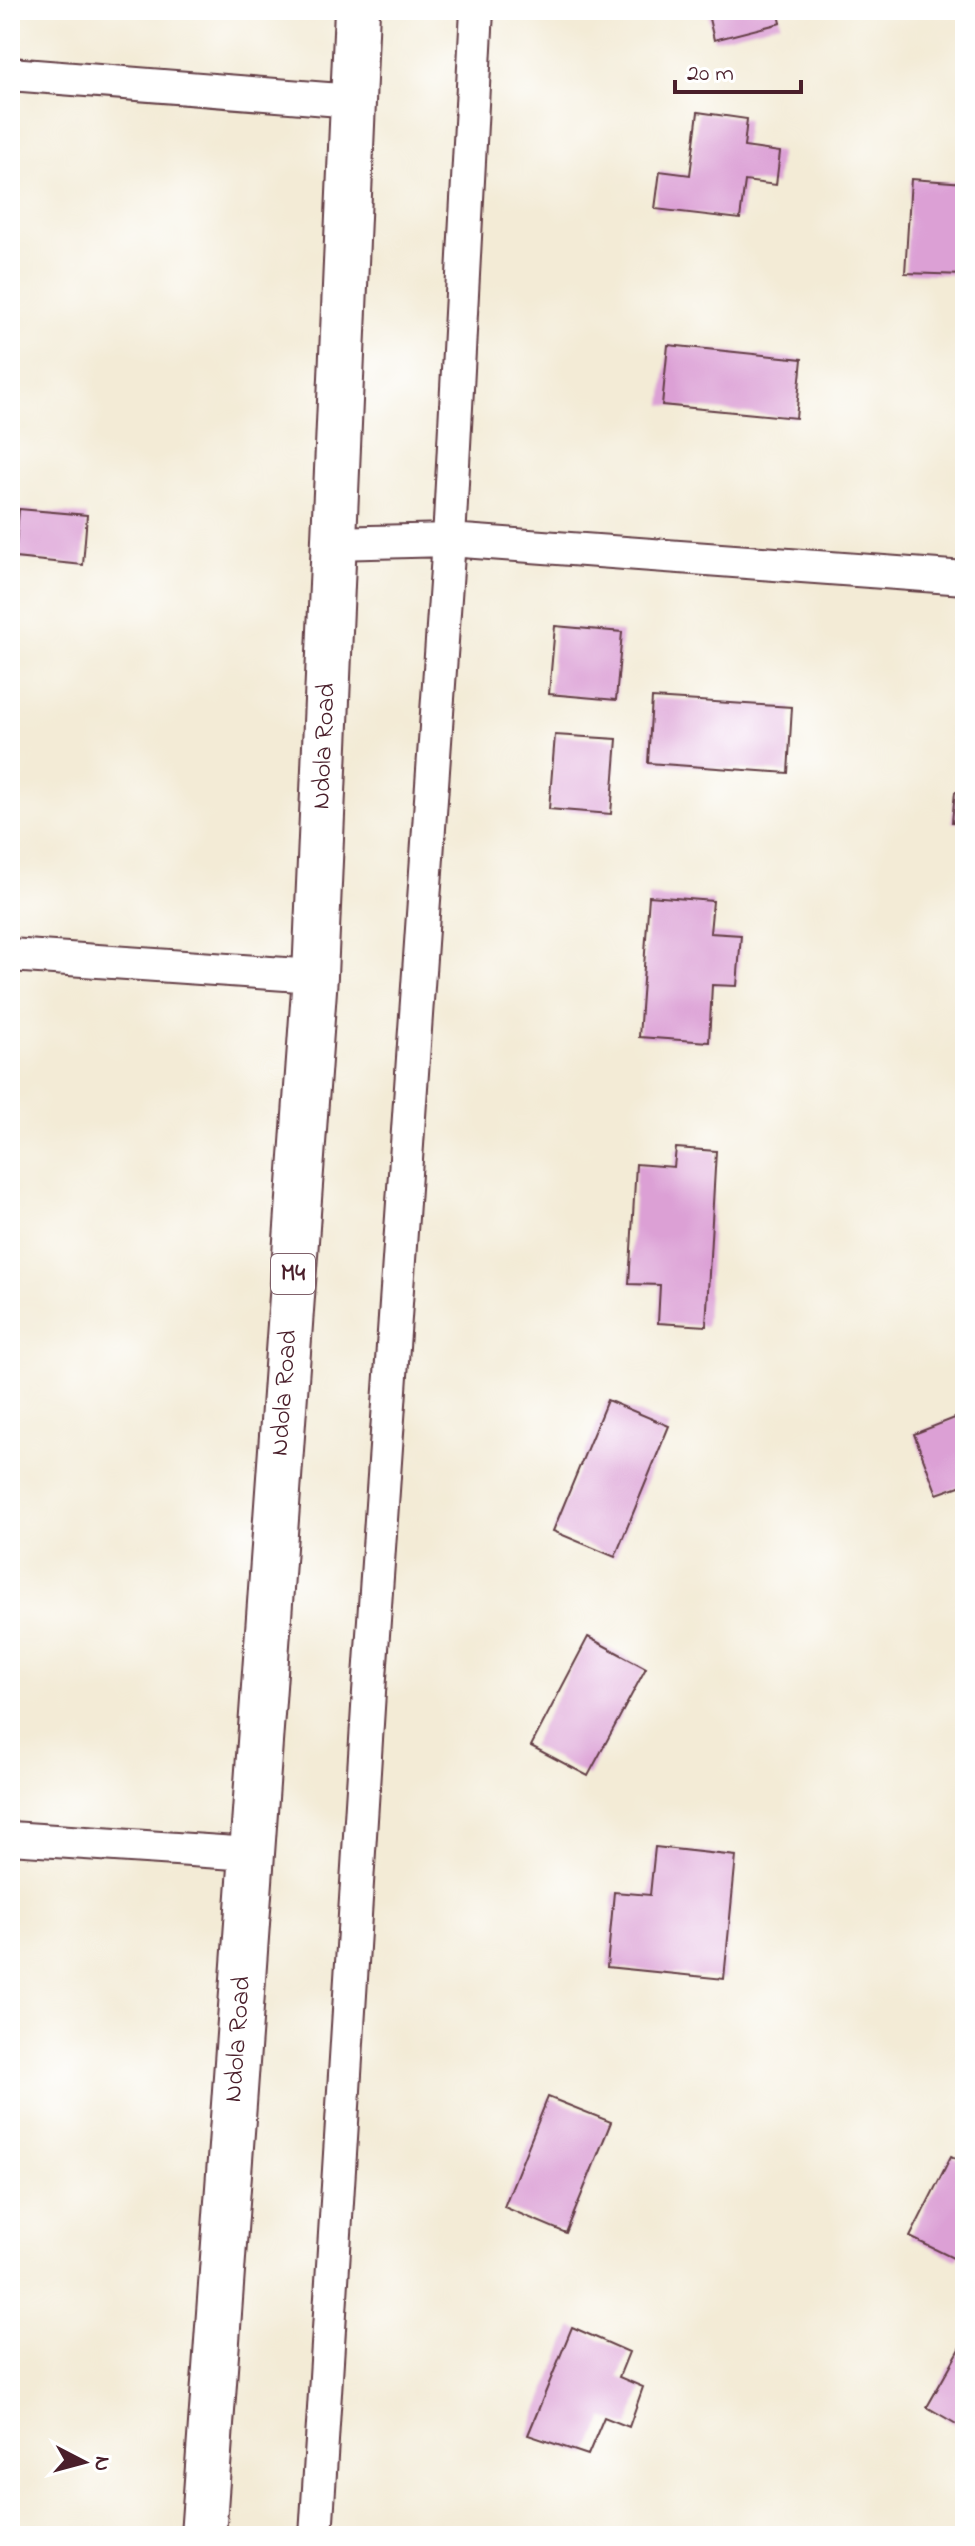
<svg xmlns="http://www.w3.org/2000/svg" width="975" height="2546" font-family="'Indie Flower',sans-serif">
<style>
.building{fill:#dca0d5}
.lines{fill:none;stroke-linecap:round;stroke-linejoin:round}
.minor-casing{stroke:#633e45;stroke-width:36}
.primary-casing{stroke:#633e45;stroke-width:48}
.minor{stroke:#fff;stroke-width:32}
.primary{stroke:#fff;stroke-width:44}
.labels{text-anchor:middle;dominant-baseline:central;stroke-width:8;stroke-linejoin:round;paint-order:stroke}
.shield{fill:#fff;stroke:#80626b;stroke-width:2}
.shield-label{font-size:24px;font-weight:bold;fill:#4a1f2b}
.street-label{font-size:26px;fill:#4a1f2b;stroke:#fff}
</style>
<rect width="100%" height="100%" fill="#fff"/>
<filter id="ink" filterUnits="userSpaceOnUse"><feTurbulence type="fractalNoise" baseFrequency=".0125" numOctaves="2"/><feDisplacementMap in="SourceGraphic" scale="16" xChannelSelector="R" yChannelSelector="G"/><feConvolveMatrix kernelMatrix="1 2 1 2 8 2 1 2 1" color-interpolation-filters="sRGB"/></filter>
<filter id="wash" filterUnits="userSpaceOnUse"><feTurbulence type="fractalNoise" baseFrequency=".006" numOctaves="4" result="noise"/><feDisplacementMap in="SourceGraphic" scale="32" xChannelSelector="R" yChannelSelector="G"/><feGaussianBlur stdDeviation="1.8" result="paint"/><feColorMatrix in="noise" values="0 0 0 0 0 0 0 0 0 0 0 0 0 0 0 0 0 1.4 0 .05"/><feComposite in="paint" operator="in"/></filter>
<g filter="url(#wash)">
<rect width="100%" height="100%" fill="#f3ebd6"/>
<g id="blocks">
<path class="building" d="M 707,10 L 778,10 L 781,23 L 714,40 Z
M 698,112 L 747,119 L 744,147 L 780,152 L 776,185 L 745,181 L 740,219 L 655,209 L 660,171 L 690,175 Z
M 911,179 L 965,183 L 965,275 L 905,273 Z
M 668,345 L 802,359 L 796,418 L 662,405 Z
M 19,509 L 87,515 L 83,565 L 15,558 Z
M 555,626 L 622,632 L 616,700 L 549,694 Z
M 652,698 L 792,707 L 788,773 L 648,763 Z
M 555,735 L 617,739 L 611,814 L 549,809 Z
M 955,792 L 965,792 L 965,823 L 952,822 Z
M 649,896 L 713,901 L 710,933 L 741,935 L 737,986 L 712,985 L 709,1042 L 639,1037 Z
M 676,1148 L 716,1151 L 706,1326 L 658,1323 L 660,1285 L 629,1284 L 636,1164 L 674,1167 Z
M 607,1400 L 669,1426 L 615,1557 L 553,1531 Z
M 965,1414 L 965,1484 L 937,1494 L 914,1434 Z
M 588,1637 L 646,1668 L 588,1776 L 531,1746 Z
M 655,1847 L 736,1856 L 724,1979 L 607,1967 L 614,1892 L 650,1895 Z
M 548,2097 L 611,2122 L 566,2233 L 504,2207 Z
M 951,2156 L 965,2163 L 965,2244 L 957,2260 L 910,2237 Z
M 572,2327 L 629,2352 L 619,2377 L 643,2387 L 629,2427 L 604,2417 L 588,2455 L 528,2435 Z
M 965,2340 L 965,2429 L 927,2407 Z"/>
</g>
</g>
<g filter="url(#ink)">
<use href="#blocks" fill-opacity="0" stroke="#633e45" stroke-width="2"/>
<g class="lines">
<defs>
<path id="minor" d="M 10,74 L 353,101
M 332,543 L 449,540 L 965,578
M 10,955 L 315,976
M 10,1838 L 251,1854
M 316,2536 L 369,1692 L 449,540 L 477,10"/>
<g id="primary">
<path id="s1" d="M 203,2536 L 315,976 L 357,10"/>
</g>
</defs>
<use href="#minor" class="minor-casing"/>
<use href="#primary" class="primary-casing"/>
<use href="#minor" class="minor"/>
<use href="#primary" class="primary"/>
</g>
</g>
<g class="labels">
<rect class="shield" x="271" y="1254" width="44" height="40" rx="6"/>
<g class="shield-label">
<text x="293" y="1274">M4</text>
</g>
<g class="street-label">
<text stroke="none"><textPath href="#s1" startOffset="1794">Ndola Road</textPath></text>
<text stroke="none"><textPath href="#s1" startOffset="1146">Ndola Road</textPath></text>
<text stroke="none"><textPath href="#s1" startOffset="498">Ndola Road</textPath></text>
</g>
</g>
<rect width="975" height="2546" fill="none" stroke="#fff" stroke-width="40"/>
<g transform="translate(84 2462) rotate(96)" stroke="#ffffff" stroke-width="6" paint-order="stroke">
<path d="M0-6L14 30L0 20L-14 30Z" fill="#4a1f2b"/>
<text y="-12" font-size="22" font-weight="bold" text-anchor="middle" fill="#4a1f2b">N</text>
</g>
<path d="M675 80v12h126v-12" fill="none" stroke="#4a1f2b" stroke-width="4"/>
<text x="687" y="80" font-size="24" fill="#4a1f2b" stroke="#ffffff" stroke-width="6" paint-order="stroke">20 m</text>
</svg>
